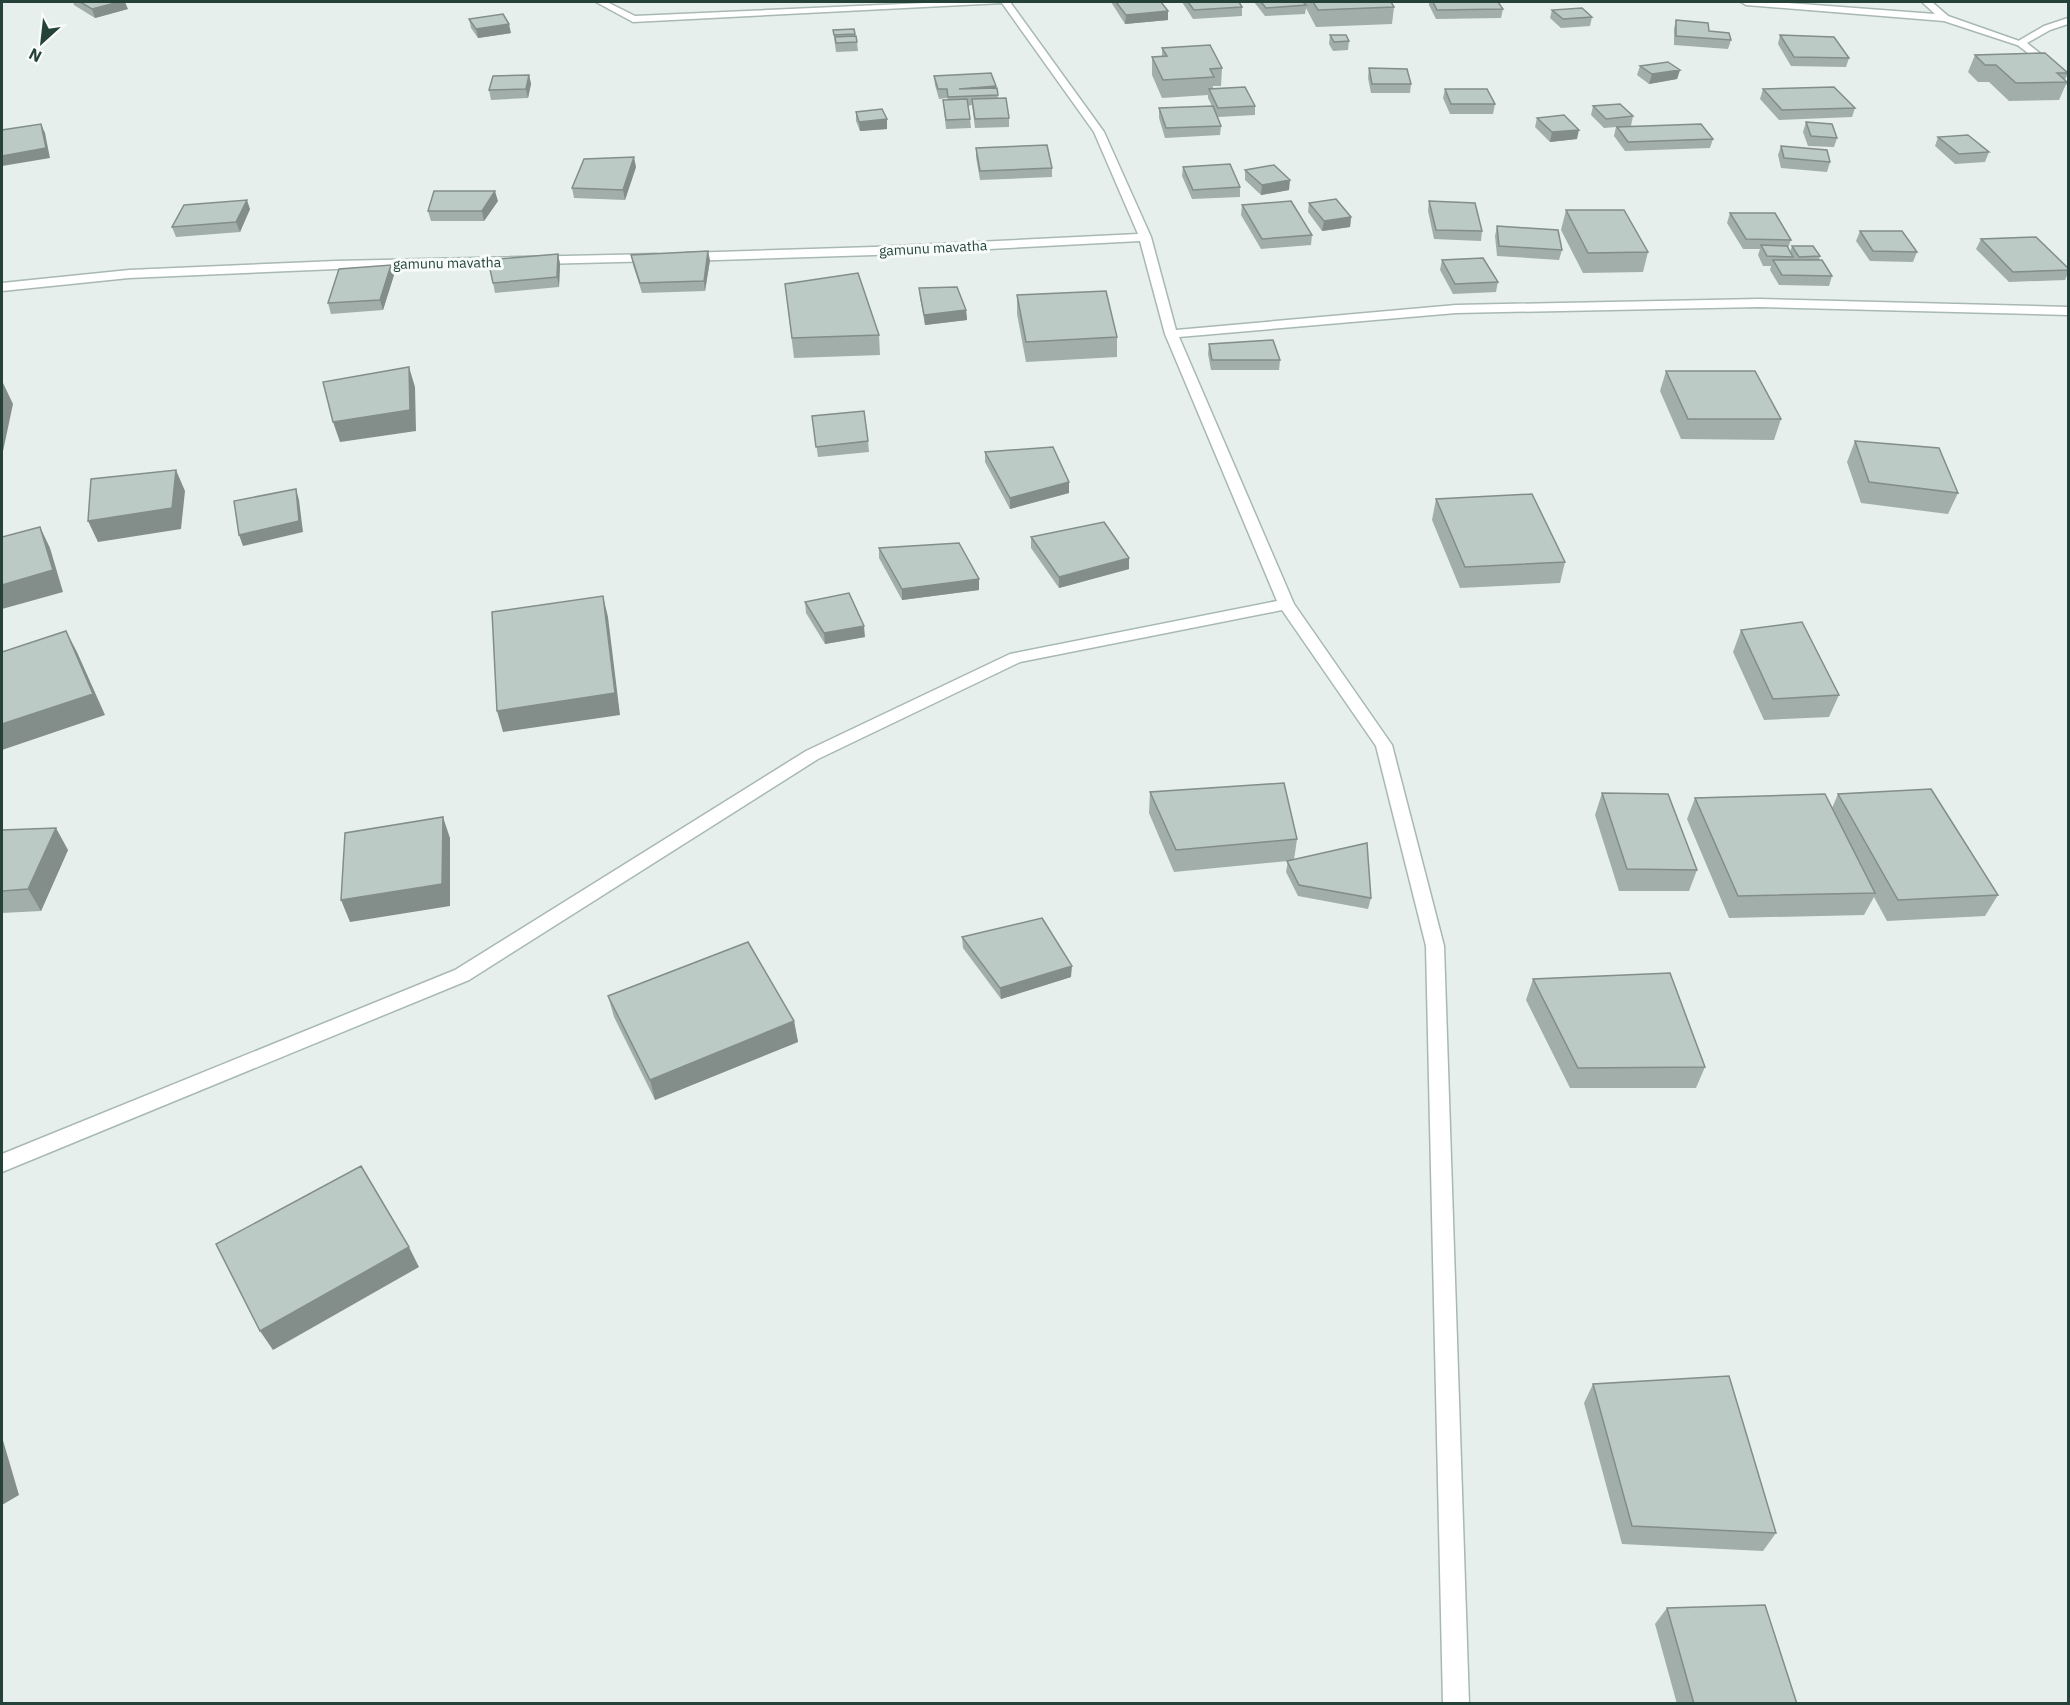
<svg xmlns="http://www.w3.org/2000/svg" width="2070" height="1705" font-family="'IBM Plex Sans',sans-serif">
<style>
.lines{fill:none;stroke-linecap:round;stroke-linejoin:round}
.minor-casing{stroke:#a8b8b2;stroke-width:3}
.tertiary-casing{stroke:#a8b8b2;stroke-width:3}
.minor{fill:#fff;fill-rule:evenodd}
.tertiary{fill:#fff;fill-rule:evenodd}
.wall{fill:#a1aea9}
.shaded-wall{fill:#838d89}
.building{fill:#bbcac4;stroke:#838d89;stroke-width:1.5}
.labels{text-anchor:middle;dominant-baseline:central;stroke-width:6;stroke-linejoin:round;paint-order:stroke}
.far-street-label{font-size:14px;fill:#24423a;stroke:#f7fbf9}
</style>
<rect width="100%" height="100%" fill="#e6efeb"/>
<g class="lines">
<defs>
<path id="minor" d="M 596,2 L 607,2 L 635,16 L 948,2 L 1010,2 L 1104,132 L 1151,237 L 1176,330 L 1456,305 L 1759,299 L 2068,307 L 2068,315 L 1759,307 L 1456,313 L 1179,337 L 1294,604 L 1392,745 L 1444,946 L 1469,1704 L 1443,1704 L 1426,946 L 1376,746 L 1282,610 L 1020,662 L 818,759 L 469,980 L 2,1172 L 2,1154 L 455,970 L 806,751 L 1010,654 L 1277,601 L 1165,334 L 1140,241 L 874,255 L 686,261 L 680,257 L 686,253 L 874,247 L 1138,234 L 1094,132 L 1002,3 L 633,22 Z
M 1741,2 L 1775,2 L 1935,14 L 1922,2 L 1932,2 L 1948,16 L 2025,43 L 2017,45 L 1944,21 L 1746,5 Z
M 656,254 L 660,255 L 660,261 L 336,269 L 129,278 L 2,291 L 2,283 L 129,270 L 336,261 Z"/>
<path id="tertiary" d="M 2068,18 L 2068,24 L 2050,30 L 2027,43 L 2068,76 L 2068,84 L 2015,43 L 2044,26 Z"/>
</defs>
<use href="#minor" class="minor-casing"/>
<use href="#tertiary" class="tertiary-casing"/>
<use href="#minor" class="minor"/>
<use href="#tertiary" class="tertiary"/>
</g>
<path class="wall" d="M 73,2 L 119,2 L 128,9 L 95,18 L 74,5 Z
M 1111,2 L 1161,2 L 1168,20 L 1125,24 Z
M 1182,2 L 1239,2 L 1242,7 L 1242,16 L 1193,19 Z
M 1254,2 L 1391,2 L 1394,7 L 1392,24 L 1316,27 L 1306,8 L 1305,14 L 1265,16 Z
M 1429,2 L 1498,2 L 1503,9 L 1501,18 L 1436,19 L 1429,5 Z
M 1552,10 L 1592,17 L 1590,26 L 1561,28 L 1550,18 Z
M 469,19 L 511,33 L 478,38 L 471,28 Z
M 1676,20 L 1709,31 L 1731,40 L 1728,49 L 1674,45 L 1674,29 Z
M 854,29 L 857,42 L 858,51 L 836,52 L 833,30 Z
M 1330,35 L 1349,41 L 1348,50 L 1333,51 L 1329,44 Z
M 1780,35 L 1849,58 L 1846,67 L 1791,66 L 1778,44 Z
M 1162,48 L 1222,68 L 1221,86 L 1213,86 L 1213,89 L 1255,106 L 1255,115 L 1218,117 L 1221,126 L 1220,135 L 1165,138 L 1159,118 L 1159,108 L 1212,106 L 1208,98 L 1208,95 L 1162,98 L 1152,75 L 1152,57 L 1162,57 Z
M 1975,55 L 2068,73 L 2065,80 L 2067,82 L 2059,100 L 2009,101 L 1989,82 L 1978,82 L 1968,72 Z
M 1640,66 L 1680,70 L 1677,79 L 1649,84 L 1637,75 Z
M 1369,68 L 1411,84 L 1410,93 L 1371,93 L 1368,78 Z
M 529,75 L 531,84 L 528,98 L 491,100 L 489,90 Z
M 934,76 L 996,86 L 998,98 L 1009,118 L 1009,127 L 975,128 L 972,105 L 968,106 L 970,119 L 971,128 L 946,129 L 943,100 L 948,100 L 947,98 L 939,99 L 935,85 Z
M 1445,89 L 1495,104 L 1493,114 L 1450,114 L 1443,98 Z
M 1763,89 L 1855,108 L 1852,117 L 1779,120 L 1760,99 Z
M 1593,106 L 1633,116 L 1631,126 L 1713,139 L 1710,148 L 1625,151 L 1614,136 L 1616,127 L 1604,128 L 1591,115 Z
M 856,112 L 887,119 L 887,129 L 860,131 L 856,121 Z
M 1537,118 L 1577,139 L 1550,142 L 1535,127 Z
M 1806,122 L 1837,138 L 1834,147 L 1808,146 L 1803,132 Z
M 1938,137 L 1989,152 L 1985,162 L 1955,164 L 1935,146 Z
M 1781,146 L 1830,162 L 1827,172 L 1781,168 L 1778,155 Z
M 976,148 L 1052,168 L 1052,177 L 980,180 L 976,157 Z
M 636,167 L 625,200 L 574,198 L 572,188 Z
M 1183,167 L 1240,187 L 1240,197 L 1192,199 L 1182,176 Z
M 1245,170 L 1289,190 L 1261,195 L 1245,180 Z
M 498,201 L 484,221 L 431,221 L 428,211 Z
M 1429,201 L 1482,231 L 1481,241 L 1434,239 L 1428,211 Z
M 1309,203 L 1351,217 L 1350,227 L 1322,231 L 1308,212 Z
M 1242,205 L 1312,235 L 1311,245 L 1261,249 L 1241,215 Z
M 250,209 L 240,232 L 176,237 L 172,227 Z
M 1566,210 L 1648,252 L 1643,272 L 1583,273 L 1561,230 Z
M 1730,213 L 1791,240 L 1788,248 L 1790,252 L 1792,246 L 1820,256 L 1819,260 L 1832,276 L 1829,286 L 1779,285 L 1770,270 L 1771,266 L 1763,266 L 1758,255 L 1760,249 L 1743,249 L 1727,223 Z
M 1497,226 L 1562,250 L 1559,260 L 1497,256 L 1495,236 Z
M 1860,231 L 1917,252 L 1913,262 L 1870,261 L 1856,241 Z
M 1981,239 L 2068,268 L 2068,273 L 2065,280 L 2009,282 L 1976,249 Z
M 558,254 L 560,264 L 559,287 L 495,293 L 493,283 Z
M 631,255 L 710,260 L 705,291 L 642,293 L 633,265 Z
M 1442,260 L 1498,282 L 1496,292 L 1453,294 L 1440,270 Z
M 394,275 L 383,310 L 331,314 L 328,303 Z
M 785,284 L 879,335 L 880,355 L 794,358 Z
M 919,288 L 966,310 L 967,320 L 925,325 L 920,298 Z
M 1017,295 L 1117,337 L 1117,357 L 1026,362 L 1017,314 Z
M 1209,344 L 1280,360 L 1279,370 L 1211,370 L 1208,354 Z
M 1666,371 L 1781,419 L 1774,440 L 1681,439 L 1660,391 Z
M 812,416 L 868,441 L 869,452 L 818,457 Z
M 1855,441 L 1958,493 L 1948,514 L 1861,503 L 1847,462 Z
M 985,452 L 1069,482 L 1069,493 L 1010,509 L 985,462 Z
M 1436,499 L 1565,562 L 1560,583 L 1460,588 L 1432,520 Z
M 1031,537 L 1129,569 L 1059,588 L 1031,548 Z
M 879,548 L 979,579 L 979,590 L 902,600 L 879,558 Z
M 805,602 L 865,637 L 825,644 L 806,613 Z
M 1741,630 L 1839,695 L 1829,717 L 1764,720 L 1733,652 Z
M 1150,792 L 1297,839 L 1294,860 L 1371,898 L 1368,909 L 1298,896 L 1286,872 L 1288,861 L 1174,872 L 1149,813 Z
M 1602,793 L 1697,870 L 1689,891 L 1619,891 L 1595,815 Z
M 1838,794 L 1998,895 L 1985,916 L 1887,921 L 1874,897 L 1864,915 L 1729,918 L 1687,819 L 1695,798 L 1832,808 Z
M 2,830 L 68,850 L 41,911 L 2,913 Z
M 962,937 L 1071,977 L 1001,999 L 963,948 Z
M 1533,979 L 1705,1067 L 1696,1088 L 1570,1088 L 1526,1000 Z
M 608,996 L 794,1021 L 798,1042 L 655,1100 L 614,1017 Z
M 1593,1384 L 1776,1533 L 1763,1551 L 1622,1544 L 1584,1403 Z
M 1667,1608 L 1797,1704 L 1677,1704 L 1655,1624 Z"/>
<path class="shaded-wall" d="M 119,2 L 125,2 L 128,9 L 95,18 L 92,9 Z
M 1168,11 L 1168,20 L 1125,24 L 1126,15 Z
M 509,24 L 511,33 L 478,38 L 476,29 Z
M 1680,70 L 1677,79 L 1649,84 L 1652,74 Z
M 529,75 L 531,84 L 528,98 L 526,89 Z
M 996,86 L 996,95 L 959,89 Z
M 887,119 L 887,129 L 860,131 L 859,122 Z
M 41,124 L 45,133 L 50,158 L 2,166 L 2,156 Z
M 1579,130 L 1577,139 L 1550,142 L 1552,132 Z
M 634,157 L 636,167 L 625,200 L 623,190 Z
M 1290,180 L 1289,190 L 1261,195 L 1262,185 Z
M 495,191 L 498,201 L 484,221 L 482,211 Z
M 247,200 L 250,209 L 240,232 L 236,222 Z
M 1351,217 L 1350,227 L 1322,231 L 1324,221 Z
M 708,251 L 710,260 L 705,291 L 704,281 Z
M 558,254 L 560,264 L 559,287 L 557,277 Z
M 391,265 L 394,275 L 383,310 L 380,300 Z
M 966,310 L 967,320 L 925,325 L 924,315 Z
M 409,367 L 415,387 L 416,431 L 340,442 L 333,422 Z
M 3,383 L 13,404 L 2,456 L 2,391 Z
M 176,470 L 185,491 L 181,529 L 98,542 L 88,521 Z
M 1069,482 L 1069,493 L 1010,509 L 1010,498 Z
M 296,489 L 299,500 L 303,532 L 243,546 L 239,535 Z
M 40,527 L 50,548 L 63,592 L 2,609 L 2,585 Z
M 1129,558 L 1129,569 L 1059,588 L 1059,577 Z
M 979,579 L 979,590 L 902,600 L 902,589 Z
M 603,596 L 608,617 L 620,715 L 503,732 L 497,711 Z
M 864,626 L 865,637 L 825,644 L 824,633 Z
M 66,631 L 77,652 L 105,715 L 2,750 L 2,724 Z
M 443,817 L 450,838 L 450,906 L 350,922 L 341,900 Z
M 56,828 L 68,850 L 41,911 L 28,889 Z
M 1072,966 L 1071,977 L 1001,999 L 1000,988 Z
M 794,1021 L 798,1042 L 655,1100 L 650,1080 Z
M 409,1247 L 419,1267 L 273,1350 L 260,1331 Z
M 2,1437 L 19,1495 L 2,1505 Z"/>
<path class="building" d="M 80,2 L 119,2 L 92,9 Z
M 1116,2 L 1161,2 L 1168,11 L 1126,15 Z
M 1188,2 L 1239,2 L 1242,7 L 1194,10 Z
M 1261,2 L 1303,2 L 1306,5 L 1266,8 Z
M 1313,2 L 1391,2 L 1394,7 L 1318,10 Z
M 1433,2 L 1498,2 L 1503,9 L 1437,10 Z
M 1582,8 L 1592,17 L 1563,19 L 1552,10 Z
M 503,14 L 509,24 L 476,29 L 469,19 Z
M 1676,20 L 1708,23 L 1709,31 L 1729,33 L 1731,40 L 1676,36 Z
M 854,29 L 855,34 L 834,35 L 833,30 Z
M 1330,35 L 1346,35 L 1349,41 L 1334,42 Z
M 1780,35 L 1834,37 L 1849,58 L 1794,57 Z
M 856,36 L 857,42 L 836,43 L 835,37 Z
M 1210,45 L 1222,68 L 1210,69 L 1214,77 L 1163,80 L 1152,57 L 1167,56 L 1162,48 Z
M 2045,53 L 2068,73 L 2057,73 L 2067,82 L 2016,83 L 1996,65 L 1985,65 L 1975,55 Z
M 1668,62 L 1680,70 L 1652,74 L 1640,66 Z
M 1369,68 L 1407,69 L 1411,84 L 1372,84 Z
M 991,73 L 996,86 L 959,89 L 997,88 L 998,95 L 948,97 L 947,89 L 938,89 L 934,76 Z
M 529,75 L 526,89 L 489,90 L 493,76 Z
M 1245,87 L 1255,106 L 1218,108 L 1209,89 Z
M 1834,87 L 1855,108 L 1782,110 L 1763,89 Z
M 1445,89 L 1487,89 L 1495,104 L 1451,104 Z
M 1006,98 L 1009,118 L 975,119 L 972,99 Z
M 967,99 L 970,119 L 946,120 L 943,100 Z
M 1620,104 L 1633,116 L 1606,119 L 1593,106 Z
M 1213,106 L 1221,126 L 1166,128 L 1159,108 Z
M 882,109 L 887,119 L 859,122 L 856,112 Z
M 1564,115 L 1579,130 L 1552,132 L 1537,118 Z
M 1806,122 L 1832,124 L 1837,138 L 1811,136 Z
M 41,124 L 46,148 L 2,156 L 2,130 Z
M 1701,124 L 1713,139 L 1628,142 L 1617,127 Z
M 1968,135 L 1989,152 L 1959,154 L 1938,137 Z
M 1047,145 L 1052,168 L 980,171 L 976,148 Z
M 1781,146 L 1827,150 L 1830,162 L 1784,158 Z
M 634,157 L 623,190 L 572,188 L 584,159 Z
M 1230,164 L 1240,187 L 1193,190 L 1183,167 Z
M 1274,165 L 1290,180 L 1262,185 L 1245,170 Z
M 434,191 L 495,191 L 482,211 L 428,211 Z
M 1336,199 L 1351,217 L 1324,221 L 1309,203 Z
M 247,200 L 236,222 L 172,227 L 184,205 Z
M 1291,201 L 1312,235 L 1262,239 L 1242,205 Z
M 1429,201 L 1475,203 L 1482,231 L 1436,230 Z
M 1566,210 L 1624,210 L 1648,252 L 1588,253 Z
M 1730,213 L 1775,213 L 1791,240 L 1746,239 Z
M 1497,226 L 1558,230 L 1562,250 L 1499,246 Z
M 1860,231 L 1902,231 L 1917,252 L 1873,251 Z
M 2036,237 L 2068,268 L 2068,270 L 2013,272 L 1981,239 Z
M 1761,245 L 1787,246 L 1793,257 L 1767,256 Z
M 1792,246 L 1813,246 L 1820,256 L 1799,257 Z
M 708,251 L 704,281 L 640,283 L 631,255 Z
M 558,254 L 557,277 L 493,283 L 488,260 Z
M 1483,258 L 1498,282 L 1455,284 L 1442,260 Z
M 1773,260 L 1822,260 L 1832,276 L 1782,275 Z
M 391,265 L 380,300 L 328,303 L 339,269 Z
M 858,273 L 879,335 L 792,338 L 785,284 Z
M 957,287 L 966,310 L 924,315 L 919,288 Z
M 1106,291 L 1117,337 L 1026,342 L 1017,295 Z
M 1273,340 L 1280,360 L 1212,360 L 1209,344 Z
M 409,367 L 410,410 L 333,422 L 323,382 Z
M 1666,371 L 1755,371 L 1781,419 L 1688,419 Z
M 864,411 L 868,441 L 816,447 L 812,416 Z
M 1855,441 L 1939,448 L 1958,493 L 1869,482 Z
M 1053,447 L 1069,482 L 1010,498 L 985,452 Z
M 176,470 L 172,508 L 88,521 L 91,479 Z
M 296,489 L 299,521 L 239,535 L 234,501 Z
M 1532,494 L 1565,562 L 1465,567 L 1436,499 Z
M 1104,522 L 1129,558 L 1059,577 L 1031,537 Z
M 40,527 L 53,570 L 2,585 L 2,537 Z
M 959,543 L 979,579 L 902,589 L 879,548 Z
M 849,593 L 864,626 L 824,633 L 805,602 Z
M 603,596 L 615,693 L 497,711 L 492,612 Z
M 1802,622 L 1839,695 L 1773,699 L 1741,630 Z
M 66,631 L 93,694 L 2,724 L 2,652 Z
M 1284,783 L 1297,839 L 1176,850 L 1150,792 Z
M 1931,789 L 1998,895 L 1898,900 L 1838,794 Z
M 1602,793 L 1668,794 L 1697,870 L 1627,869 Z
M 1825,794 L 1875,893 L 1738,896 L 1695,798 Z
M 443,817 L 442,884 L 341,900 L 345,833 Z
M 56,828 L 28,889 L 2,891 L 2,830 Z
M 1367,843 L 1371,898 L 1299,885 L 1287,861 Z
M 1042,918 L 1072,966 L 1000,988 L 962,937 Z
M 748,942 L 794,1021 L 650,1080 L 608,996 Z
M 1670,973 L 1705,1067 L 1578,1068 L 1533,979 Z
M 361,1166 L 409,1247 L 260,1331 L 216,1244 Z
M 1729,1376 L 1776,1533 L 1632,1526 L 1593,1384 Z
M 1765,1605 L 1797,1704 L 1694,1704 L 1667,1608 Z"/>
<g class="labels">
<g class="far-street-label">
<text transform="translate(933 248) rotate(-3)">gamunu mavatha</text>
<text transform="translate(447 263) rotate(-1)">gamunu mavatha</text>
</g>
</g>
<rect width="2070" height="1705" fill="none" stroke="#24423a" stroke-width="6"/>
<g transform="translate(42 42) rotate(207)" stroke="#f7fbf9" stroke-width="4.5" paint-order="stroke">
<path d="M0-4.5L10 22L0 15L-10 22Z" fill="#24423a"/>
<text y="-9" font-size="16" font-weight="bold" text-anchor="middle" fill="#24423a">N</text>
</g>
</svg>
